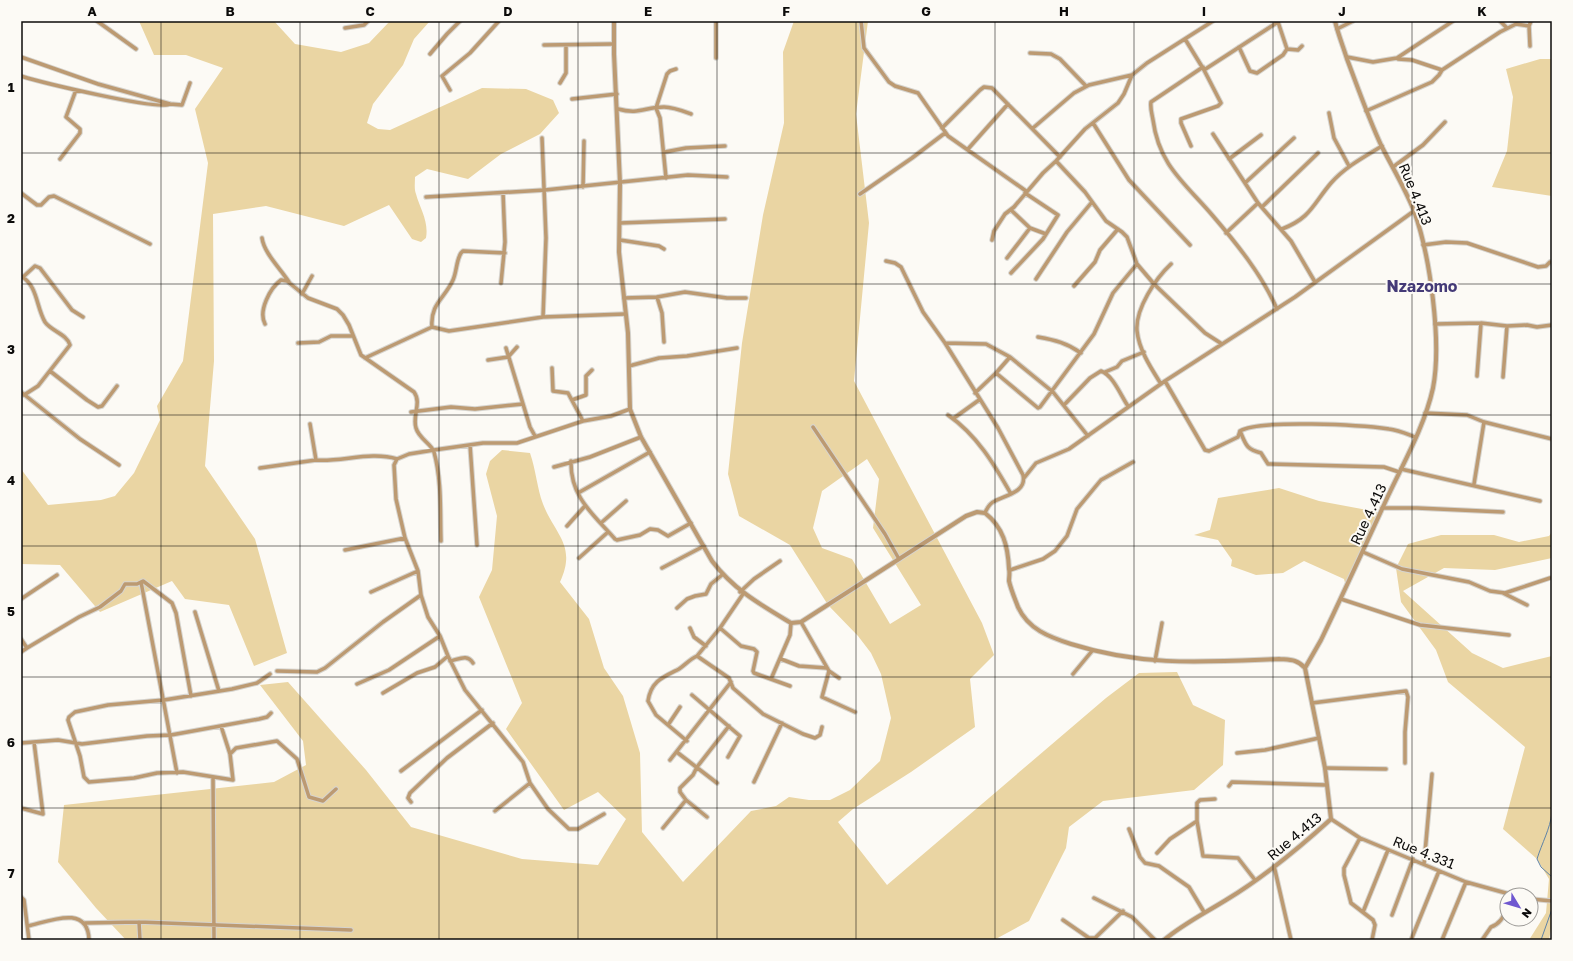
<svg xmlns="http://www.w3.org/2000/svg" width="1573" height="961" font-family="'Golos Text',sans-serif">
<style>
.green{fill:#ead5a3;fill-rule:evenodd}
.lines{fill:none;stroke-linecap:round;stroke-linejoin:round}
.stream{stroke:#5f83a7;stroke-width:1}
.minor-casing{stroke:#d6d4cf;stroke-width:5.5}
.tertiary-casing{stroke:#d6d4cf;stroke-width:6}
.minor{stroke:#bc9a72;stroke-width:3.5}
.tertiary{stroke:#bc9a72;stroke-width:4}
.grid{fill:none;stroke:#0c0b0a;stroke-width:1;stroke-opacity:0.55}
.labels{text-anchor:middle;dominant-baseline:central;stroke-width:4;stroke-linejoin:round;paint-order:stroke}
.street-label{font-size:14px;fill:#0c0b0a;stroke:#fcfaf5}
.quarter-label{font-size:16px;font-weight:bold;fill:#443a77;stroke:#fcfaf5}
.neatline{fill:none;stroke:#0c0b0a;stroke-width:1.5}
.grid-label{font-size:13px;text-anchor:middle;font-weight:bold;fill:#0c0b0a}
</style>
<rect width="100%" height="100%" fill="#fcfaf5"/>
<path class="green" d="M 139,21 L 274,21 L 295,44 L 341,52 L 369,43 L 390,21 L 430,21 L 414,39 L 403,65 L 373,104 L 367,123 L 378,129 L 390,130 L 482,88 L 526,89 L 553,100 L 559,113 L 540,134 L 501,154 L 468,179 L 427,169 L 415,177 C 415,182 414,189 416,194 C 420,209 429,221 426,238 L 421,242 L 412,239 L 389,205 L 344,226 L 266,206 L 213,214 L 214,361 L 205,466 L 255,539 L 287,653 L 254,666 L 229,605 L 185,599 L 172,581 L 100,612 L 60,565 L 21,564 L 21,469 L 48,505 L 101,500 L 115,496 L 134,473 L 160,420 L 157,406 L 183,361 L 208,163 L 195,109 L 223,68 L 186,55 L 154,55 Z
M 794,21 L 868,21 L 856,114 L 869,223 L 854,381 L 982,623 L 994,655 L 970,679 L 975,727 L 911,772 L 853,809 L 838,822 L 887,885 L 1106,698 L 1139,673 L 1177,672 L 1193,705 L 1225,720 L 1223,765 L 1194,790 L 1103,801 L 1069,827 L 1066,848 L 1029,921 L 994,940 L 126,940 L 96,908 L 58,862 L 64,805 L 274,782 L 306,765 L 303,741 L 260,685 L 288,682 L 366,770 L 411,827 L 522,859 L 598,865 L 626,819 L 598,792 L 564,810 L 506,729 L 522,703 L 479,597 L 492,570 L 497,516 L 486,474 L 490,461 L 502,450 L 530,453 C 536,470 537,488 543,504 C 555,535 577,545 560,582 L 589,619 L 604,668 L 623,696 L 640,753 L 642,832 L 683,882 L 751,811 L 776,806 L 789,797 L 809,800 L 830,800 L 850,790 L 880,761 L 891,718 L 881,674 L 871,653 L 858,636 L 828,605 L 790,545 L 739,516 L 728,474 L 742,343 L 763,215 L 784,123 L 783,52 ZM 867,459 L 879,479 L 873,528 L 921,605 L 890,624 L 852,559 L 822,548 L 813,528 L 822,491 Z
M 1540,59 L 1552,59 L 1552,196 L 1492,187 L 1507,151 L 1513,97 L 1506,69 Z
M 1279,488 L 1319,501 L 1378,512 L 1346,587 L 1344,579 L 1304,561 L 1283,573 L 1256,575 L 1231,566 L 1232,560 L 1218,540 L 1194,535 L 1210,530 L 1218,498 Z
M 1552,532 L 1552,558 L 1495,570 L 1444,568 L 1403,591 L 1472,653 L 1503,668 L 1552,656 L 1552,923 L 1549,940 L 1529,940 L 1546,913 L 1549,879 L 1537,859 L 1503,829 L 1525,747 L 1448,682 L 1436,650 L 1401,602 L 1396,568 L 1408,544 L 1441,535 L 1494,535 L 1519,542 L 1549,536 Z"/>
<g class="lines">
<path class="stream" d="M 1552,813 C 1550,829 1542,843 1537,859 L 1541,867 L 1552,877
M 1541,940 L 1552,909"/>
<defs>
<path id="minor" d="M 97,21 L 136,49
M 716,21 L 716,58
M 861,21 L 864,48 L 889,82 L 895,86 L 918,93 L 948,136 L 1026,191
M 1500,21 L 1507,28
M 345,28 L 364,25 L 368,21
M 1337,29 L 1353,21
M 1185,39 L 1204,70 L 1221,103 L 1218,106 L 1181,119 L 1181,123 L 1191,146
M 544,45 L 613,44
M 1530,46 L 1529,26 L 1531,21
M 1239,47 L 1250,71 L 1257,73 L 1283,55 L 1287,49 L 1278,22
M 1287,49 L 1298,50 L 1302,46
M 1030,53 L 1051,54 L 1060,59 L 1086,86
M 430,54 L 447,34 L 460,21
M 21,57 L 98,84 L 170,104 L 182,105 L 190,83
M 1347,57 L 1373,62 L 1397,58 L 1453,21
M 1398,59 L 1412,60 L 1442,70
M 1203,67 L 1151,102 C 1150,108 1152,114 1153,120 C 1159,166 1186,184 1213,216 C 1237,244 1262,275 1277,309
M 1204,70 L 1278,22
M 21,76 C 40,82 159,111 170,104
M 560,83 L 566,73 L 566,45
M 450,90 L 442,76 L 470,53 L 499,21
M 572,99 L 617,94
M 618,109 C 639,115 645,107 664,107 C 673,107 683,111 691,114
M 1366,111 L 1432,82 L 1439,75 L 1442,70 L 1500,32 L 1516,24 L 1529,26
M 1329,113 L 1334,138 L 1349,166
M 1093,123 L 1129,180 L 1190,245
M 942,128 L 980,90 L 984,87 L 992,88 L 1060,157
M 1033,128 L 1074,93 L 1089,85 L 1132,75
M 1213,134 L 1258,203 L 1291,241 L 1315,282
M 542,138 L 546,238 L 543,317
M 968,149 L 1008,104
M 665,152 L 686,148 L 725,146
M 60,159 L 80,133 L 80,129 L 66,117 L 76,90
M 1229,159 L 1261,135
M 1056,161 L 1085,192 L 1106,221 L 1122,232 L 1127,237 L 1137,264 L 1154,284 L 1205,333 L 1222,344
M 1393,167 L 1423,145 L 1445,122
M 666,178 L 660,118 L 656,108 L 667,74 L 670,71 L 676,69
M 1245,183 L 1294,138
M 583,187 L 584,141
M 21,193 L 37,205 L 41,205 L 49,197 L 54,196 L 150,244
M 860,194 L 912,158 L 945,133
M 426,197 L 545,190 L 688,175 L 727,177
M 1262,207 L 1318,153
M 1011,210 L 1030,228 L 1046,234
M 620,223 L 725,219
M 1282,229 C 1311,218 1313,204 1331,183 C 1345,167 1364,157 1382,146
M 1226,233 L 1258,203
M 262,238 C 264,253 280,268 289,282
M 620,240 L 659,246 L 664,249
M 992,240 L 994,231 L 1005,214 L 1014,207 L 1043,173 L 1056,161 L 1085,129 L 1118,103 L 1124,94 L 1132,75 L 1147,63 L 1213,21
M 1423,245 L 1446,242 L 1467,243 L 1538,267 L 1546,266 L 1550,262
M 1007,258 L 1030,228
M 886,261 L 895,263 L 901,267 L 923,312 L 945,343 L 998,428 L 1023,475 C 1027,492 1006,495 995,501 C 990,503 987,508 985,513
M 1011,273 L 1043,239 L 1058,215 L 1025,193
M 21,276 C 38,286 36,307 45,322 C 51,331 67,334 70,345 L 38,386 L 24,395
M 23,277 L 35,266 L 40,268 L 72,310 L 83,317
M 1036,279 L 1067,232 L 1092,202
M 501,283 L 505,242 L 503,193
M 1074,286 L 1095,262 L 1100,250 L 1118,229
M 302,294 L 312,276
M 657,297 L 662,313 L 664,342
M 624,298 L 657,297 L 685,292 L 727,298 L 746,298
M 265,324 C 258,311 270,288 281,280 L 287,281 L 308,298 L 337,309 L 343,315 L 349,325 L 361,355 L 414,392 C 422,403 412,416 416,428 C 419,439 432,444 434,452 C 442,481 440,512 441,541
M 1435,324 L 1481,323 L 1507,326 L 1527,325 L 1537,327 L 1552,325
M 432,327 C 430,304 445,298 453,280 C 457,271 456,261 461,253 L 463,251 L 505,253
M 1038,337 C 1055,340 1067,343 1081,353
M 298,343 L 319,342 L 331,336 L 353,336
M 945,343 L 986,344 L 1010,357 L 1053,392 L 1088,436
M 506,348 L 530,427 L 535,436
M 365,358 L 432,327 L 449,331 L 543,317 L 625,314
M 488,360 L 508,357 L 517,347
M 629,366 L 659,358 L 687,356 L 737,348
M 552,368 L 553,391 L 568,393 L 583,421
M 50,371 L 87,400 L 98,407 L 102,406 L 117,386
M 1105,372 L 1117,367 L 1122,361 L 1144,352
M 996,373 L 1038,408 L 1040,407 L 1094,334 L 1113,293 L 1137,264
M 1477,376 L 1481,323
M 1503,377 L 1507,326
M 1165,381 L 1205,450 L 1209,451 L 1238,437 L 1240,431
M 1161,384 C 1151,368 1139,350 1137,331 C 1135,309 1156,278 1171,264
M 21,392 L 80,439 L 119,465
M 975,393 L 996,373 L 1010,357
M 572,400 L 586,395 L 586,376 L 592,370
M 1064,405 L 1090,378 L 1101,371 C 1113,375 1121,396 1128,406
M 411,412 L 451,407 L 475,409 L 523,404
M 1425,413 L 1467,415 L 1484,422 L 1552,439
M 948,415 C 977,435 994,464 1011,494
M 954,418 L 979,400
M 310,424 L 316,460 C 342,462 371,451 397,459 L 409,454 L 434,450 L 483,443 L 517,443 L 583,421 L 611,416 L 630,409
M 813,427 L 885,534 L 899,559
M 1240,431 C 1246,445 1246,449 1261,453 L 1268,464 L 1384,467 L 1399,472
M 1240,431 C 1260,419 1362,425 1389,429 C 1398,430 1407,434 1415,437
M 470,445 L 477,545
M 397,459 L 394,465 L 396,499 L 405,538 L 418,571 L 421,595 L 428,617 L 440,636 L 448,656 L 465,690 L 523,762 L 530,783 L 548,809 L 569,829 L 578,829 L 604,814
M 571,461 C 570,497 593,514 615,539 L 617,540 L 640,535 L 650,529 L 658,530 L 668,536 L 691,523
M 554,467 L 590,457 L 641,437
M 260,468 L 316,460
M 1401,469 L 1540,501
M 1024,478 L 1036,463 L 1069,449 L 1165,381 L 1295,297 L 1414,211
M 1474,484 L 1484,422
M 578,493 L 650,452
M 1382,508 L 1417,508 L 1503,512
M 601,523 L 626,501
M 567,526 L 584,507
M 345,550 L 405,538
M 1363,552 L 1402,569 L 1469,582 L 1490,591 L 1505,593 L 1550,578
M 579,558 L 608,532
M 662,568 L 704,546
M 1010,570 L 1043,559 L 1055,551 L 1067,536 L 1077,509 L 1096,486 L 1101,480 L 1133,462
M 141,582 L 177,773
M 371,592 L 418,571
M 740,592 L 754,579 L 780,561
M 1503,593 L 1527,605
M 743,594 L 720,628 L 697,656 L 729,678 L 733,688 L 763,714 L 803,734 L 815,738 L 820,735 L 822,727
M 21,599 L 57,575
M 1341,599 L 1420,625 L 1509,635
M 677,608 L 687,599 L 695,596 L 706,594 L 711,584 L 722,575
M 195,612 L 219,691
M 801,622 L 829,671 L 822,697 L 855,712
M 690,628 L 694,637 L 706,646
M 720,628 L 741,646 L 754,649 L 757,652 L 753,671 L 754,673 L 790,686
M 21,639 L 27,648 L 21,652
M 27,648 L 79,617 L 100,607 L 121,591 L 125,584 L 137,584 L 143,581 L 172,603 L 176,613 L 191,696
M 781,659 L 799,666 L 827,668
M 450,661 C 460,659 467,654 473,663
M 1155,661 L 1162,623
M 277,671 L 317,672 L 325,668 L 383,622 L 421,595
M 829,671 L 839,678
M 1073,674 L 1092,651
M 771,679 L 790,635 L 791,623
M 357,684 L 389,670 L 440,636
M 383,693 L 417,673 L 435,667 L 448,656
M 692,695 L 740,736 L 728,757
M 1312,703 L 1406,691 L 1408,697 L 1405,732 L 1405,763
M 668,725 L 680,707
M 221,726 L 230,754 L 233,780 L 183,772 L 157,773 L 134,778 L 89,782 L 84,777 L 80,756 L 68,720 L 69,717 L 75,712 L 108,705 L 164,700 L 232,689 L 257,683 L 270,674
M 687,741 L 656,715 L 648,701 C 651,681 663,677 679,669 C 685,665 690,659 697,656
M 21,743 L 58,740 L 82,744 L 147,736 L 171,735 L 259,719 L 267,717 L 271,713
M 678,753 L 717,783
M 1237,753 L 1265,750 L 1319,738
M 230,754 L 236,748 L 277,741 L 297,759 L 309,797 L 323,801 L 336,789
M 670,760 L 731,682
M 1325,768 L 1386,769
M 401,771 L 482,710
M 213,777 L 214,940
M 754,782 L 782,723
M 1229,786 L 1232,782 L 1326,785
M 1215,799 L 1200,800 L 1197,803 L 1197,821 L 1203,856 L 1238,858 L 1255,880
M 411,802 L 408,798 L 410,793 L 447,758 L 493,723
M 21,808 L 43,814 L 34,742
M 495,811 L 530,783
M 707,817 L 686,800 L 680,792 L 680,788 L 693,775 L 697,767 L 729,726
M 1331,819 L 1360,838 L 1466,882 L 1513,895
M 663,828 L 686,800
M 1129,829 L 1140,857 L 1145,863 L 1159,866 L 1189,887 L 1204,912
M 1360,838 L 1344,868 L 1344,875 L 1351,903 L 1373,920 L 1375,925 L 1372,940
M 1157,853 L 1170,839 L 1197,821
M 1424,864 L 1432,774
M 1274,866 L 1291,940
M 21,897 L 24,900 L 29,940
M 1094,898 L 1132,917 L 1155,940
M 1531,899 L 1552,901
M 1363,912 L 1388,850
M 1392,915 L 1413,859
M 1063,920 L 1089,938 L 1095,938 L 1123,911
M 139,922 L 140,940
M 85,923 L 139,922 L 351,930
M 28,926 C 50,921 88,904 89,940
M 1411,940 L 1439,871
M 1442,940 L 1466,882
M 1482,940 L 1491,927 C 1500,924 1503,917 1507,909"/>
<path id="tertiary" d="M 614,21 L 614,54 L 620,183 L 619,252 L 628,333 L 630,409 L 641,437 L 712,561 C 734,590 761,605 791,623 L 801,622 L 966,516 L 977,512 L 985,513 C 1003,527 1008,546 1009,569 C 1010,573 1009,577 1009,581 C 1011,590 1015,599 1018,607 C 1028,629 1049,637 1071,644 C 1144,667 1205,662 1279,659 C 1290,660 1297,659 1305,668
M 1164,940 C 1183,924 1205,913 1226,900 C 1264,877 1298,849 1331,819 L 1325,768 L 1305,668 L 1321,640 C 1344,592 1366,544 1388,496 C 1404,462 1425,425 1433,388 C 1442,342 1430,255 1414,211 C 1405,188 1392,167 1381,145 C 1368,117 1358,88 1347,59 C 1343,46 1338,34 1335,21"/>
</defs>
<use href="#minor" class="minor-casing"/>
<use href="#tertiary" class="tertiary-casing"/>
<use href="#minor" class="minor"/>
<use href="#tertiary" class="tertiary"/>
</g>
<path class="grid" d="M 161,21 L 161,940M 300,21 L 300,940M 439,21 L 439,940M 578,21 L 578,940M 717,21 L 717,940M 856,21 L 856,940M 995,21 L 995,940M 1134,21 L 1134,940M 1273,21 L 1273,940M 1412,21 L 1412,940M 21,153 L 1552,153M 21,284 L 1552,284M 21,415 L 1552,415M 21,546 L 1552,546M 21,677 L 1552,677M 21,808 L 1552,808"/>
<g class="labels">
<g class="street-label">
<text transform="translate(1416 194) rotate(68)">Rue 4.413</text>
<text transform="translate(1368 514) rotate(-65)">Rue 4.413</text>
<text transform="translate(1294 836) rotate(-40)">Rue 4.413</text>
<text transform="translate(1424 852) rotate(22)">Rue 4.331</text>
</g>
<g class="quarter-label">
<text x="1422" y="286">Nzazomo</text>
</g>
</g>
<rect width="1573" height="961" fill="none" stroke="#fcfaf5" stroke-width="44"/>
<g transform="translate(1519 907) rotate(128)"><circle r="19" fill="#fcfaf5" stroke="#9c9a97"/>
<path d="M0-3L7 15L0 10L-7 15Z" fill="#6f57d0"/>
<text y="-6" font-size="11" font-weight="bold" text-anchor="middle" fill="#0c0b0a">N</text>
</g>
<rect x="22" y="22" width="1529" height="917" class="neatline"/>
<g class="grid-label">
<text x="92" y="16">A</text>
<text x="230" y="16">B</text>
<text x="370" y="16">C</text>
<text x="508" y="16">D</text>
<text x="648" y="16">E</text>
<text x="786" y="16">F</text>
<text x="926" y="16">G</text>
<text x="1064" y="16">H</text>
<text x="1204" y="16">I</text>
<text x="1342" y="16">J</text>
<text x="1482" y="16">K</text>
<text x="11" y="92">1</text>
<text x="11" y="223">2</text>
<text x="11" y="354">3</text>
<text x="11" y="485">4</text>
<text x="11" y="616">5</text>
<text x="11" y="747">6</text>
<text x="11" y="878">7</text>
</g>
</svg>
